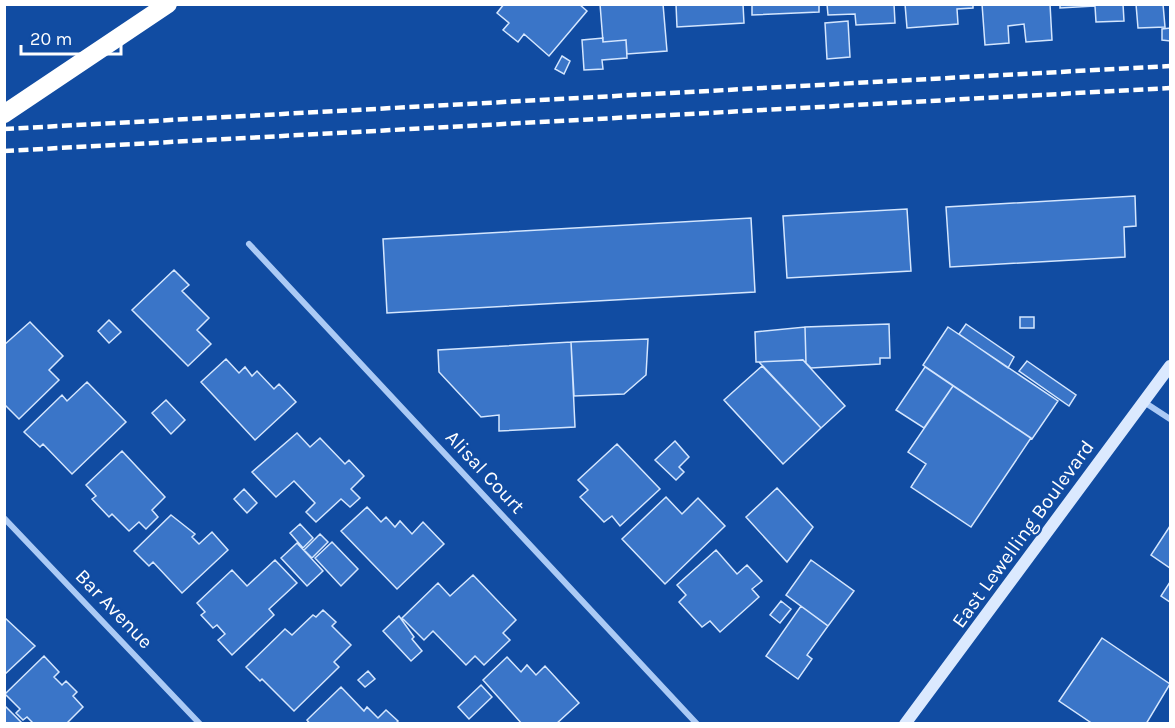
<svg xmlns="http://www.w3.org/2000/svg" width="1175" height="728" font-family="Karla,sans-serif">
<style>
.building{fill:#3a75c8;stroke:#d4e6fe;stroke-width:1.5}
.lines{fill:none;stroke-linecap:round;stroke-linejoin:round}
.minor{stroke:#abcaf5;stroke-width:6}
.secondary{stroke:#dbe9fe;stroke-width:12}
.motorway{stroke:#fff;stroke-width:18}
.rail{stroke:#fff;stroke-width:4.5;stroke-dasharray:10 4.5;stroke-linecap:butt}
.labels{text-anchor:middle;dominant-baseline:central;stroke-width:4.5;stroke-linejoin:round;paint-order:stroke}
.street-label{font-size:20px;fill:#fff;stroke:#114ca2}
</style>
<rect width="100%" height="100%" fill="#114ca2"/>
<path class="building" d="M 504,4 L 579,4 L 587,11 L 549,56 L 524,34 L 518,42 L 503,30 L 509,23 L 497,13 Z
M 600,4 L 663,4 L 667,51 L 627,54 L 626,40 L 603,42 Z
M 676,4 L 743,4 L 744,23 L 677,27 Z
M 752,4 L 819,4 L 819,12 L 752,15 Z
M 827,4 L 894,4 L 895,23 L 856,25 L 855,14 L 828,15 Z
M 905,4 L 973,4 L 973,8 L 957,9 L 958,24 L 907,28 Z
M 982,4 L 1050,4 L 1052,40 L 1026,42 L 1024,24 L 1008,26 L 1009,43 L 985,45 Z
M 1060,4 L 1123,4 L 1124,21 L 1096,22 L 1095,6 L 1060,8 Z
M 1136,4 L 1163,4 L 1165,27 L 1138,28 Z
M 848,21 L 850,57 L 827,59 L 825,23 Z
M 1170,28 L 1170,41 L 1162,40 L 1162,29 Z
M 603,38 L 603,42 L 626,40 L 627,58 L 602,60 L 603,69 L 584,70 L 582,40 Z
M 562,56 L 570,61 L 564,74 L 555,69 Z
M 1135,196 L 1136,226 L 1124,227 L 1125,257 L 950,267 L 946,207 Z
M 907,209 L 911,271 L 787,278 L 783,216 Z
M 751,218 L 755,292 L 387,313 L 383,239 Z
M 174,270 L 189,285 L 182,291 L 209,318 L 197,330 L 211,344 L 188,366 L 132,310 Z
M 1020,317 L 1034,317 L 1034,328 L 1020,328 Z
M 109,320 L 121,332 L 109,343 L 98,331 Z
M 30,322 L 63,356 L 49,370 L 59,380 L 19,419 L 4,404 L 4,345 Z
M 889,324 L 890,358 L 880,358 L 880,364 L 811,368 L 806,363 L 805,327 Z
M 966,324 L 1014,357 L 1008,368 L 959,334 Z
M 805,327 L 806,363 L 803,360 L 756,362 L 755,332 Z
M 948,327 L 1058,401 L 1032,439 L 923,365 Z
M 648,339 L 646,375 L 624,394 L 574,396 L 571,342 Z
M 571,342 L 575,427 L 499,431 L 499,415 L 481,417 L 439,372 L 438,350 Z
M 226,359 L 239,373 L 245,367 L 252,376 L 257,371 L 274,389 L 279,384 L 296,402 L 255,440 L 201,382 Z
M 803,360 L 845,406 L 821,428 L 759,362 Z
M 1027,361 L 1076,395 L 1069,406 L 1019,371 Z
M 762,366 L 821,428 L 783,464 L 724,400 Z
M 925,367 L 953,386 L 924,428 L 896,410 Z
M 87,382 L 126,422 L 72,474 L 43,444 L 40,447 L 24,432 L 62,395 L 67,401 Z
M 953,386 L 1031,438 L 971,527 L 911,487 L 926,464 L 908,452 Z
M 166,400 L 185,420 L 171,434 L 152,413 Z
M 297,433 L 310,447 L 320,438 L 345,464 L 349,460 L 364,476 L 351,489 L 360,498 L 350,507 L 341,499 L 316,522 L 306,512 L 315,503 L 294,481 L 276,497 L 252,472 Z
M 675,441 L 689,457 L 679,467 L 684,472 L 676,480 L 655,460 Z
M 617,444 L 660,489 L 620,526 L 612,516 L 604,522 L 580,497 L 588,490 L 578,480 Z
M 122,451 L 165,497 L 152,510 L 158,517 L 146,529 L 139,522 L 129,531 L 112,514 L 109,517 L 92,499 L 96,496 L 86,485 Z
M 777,488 L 813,527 L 787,562 L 746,517 Z
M 244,489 L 257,503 L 247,513 L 234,499 Z
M 666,497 L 682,514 L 698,498 L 725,526 L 665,584 L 622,539 Z
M 367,507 L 381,522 L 386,517 L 395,527 L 400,521 L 412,534 L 423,522 L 444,544 L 397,589 L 341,531 Z
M 171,515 L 195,534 L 192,537 L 199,544 L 212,532 L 228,550 L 182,593 L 153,562 L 149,566 L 134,551 Z
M 300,524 L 313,538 L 303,548 L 290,533 Z
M 1170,526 L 1170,568 L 1151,555 Z
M 320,534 L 328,542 L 312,558 L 304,550 Z
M 332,542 L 358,569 L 341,586 L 315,558 Z
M 297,543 L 323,571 L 307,586 L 281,558 Z
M 716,550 L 737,574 L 747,565 L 762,581 L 752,589 L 759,597 L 720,632 L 710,621 L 702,627 L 679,602 L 686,595 L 677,585 Z
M 275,560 L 297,583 L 269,609 L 274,615 L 232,655 L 218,640 L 225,634 L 217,625 L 213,628 L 201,615 L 205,612 L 197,603 L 232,570 L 247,586 Z
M 811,560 L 854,591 L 828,626 L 786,595 Z
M 473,575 L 516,620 L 503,633 L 510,640 L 484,665 L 475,656 L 466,665 L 433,631 L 424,640 L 402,618 L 438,583 L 450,596 Z
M 1170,582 L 1170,602 L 1161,596 Z
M 781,601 L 791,609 L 780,623 L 770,615 Z
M 801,606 L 828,626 L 807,655 L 812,659 L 798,679 L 766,656 Z
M 323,610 L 336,622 L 332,626 L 351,645 L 334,662 L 339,667 L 294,711 L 262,679 L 260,681 L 246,667 L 285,629 L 292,635 L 313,615 L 316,617 Z
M 399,616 L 414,637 L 412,639 L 422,651 L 411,661 L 383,631 Z
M 4,617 L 35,646 L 4,675 Z
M 1102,638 L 1170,684 L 1146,724 L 1093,724 L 1059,701 Z
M 44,656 L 59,672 L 54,677 L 62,685 L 66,681 L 77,692 L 73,696 L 83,707 L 66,724 L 34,724 L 27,717 L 23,720 L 16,713 L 20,709 L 5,694 Z
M 507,657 L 521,672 L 527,665 L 536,675 L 545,666 L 579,703 L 556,724 L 522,724 L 483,680 Z
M 368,671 L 375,679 L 365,687 L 358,680 Z
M 481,685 L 492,697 L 469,719 L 458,707 Z
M 341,687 L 364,711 L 367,707 L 378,718 L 386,710 L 398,721 L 395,724 L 310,724 L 307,720 Z
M 4,705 L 21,722 L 19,724 L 4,724 Z"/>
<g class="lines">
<path class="minor" d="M 249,244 L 697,724
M 1144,402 L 1170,419
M 4,518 L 200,724"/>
<path class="secondary" d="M 905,724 L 1170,366"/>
<path class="motorway" d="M 4,114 L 168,4"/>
<path class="rail" d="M 4,129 L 1170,66
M 4,151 L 1170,88"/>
</g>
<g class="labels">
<g class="street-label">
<text transform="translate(485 472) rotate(47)">Alisal Court</text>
<text transform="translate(1023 534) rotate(-54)">East Lewelling Boulevard</text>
<text transform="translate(114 609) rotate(46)">Bar Avenue</text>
</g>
</g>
<rect width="1175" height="728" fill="none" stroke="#ffffff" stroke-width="12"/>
<path d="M21 45v9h100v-9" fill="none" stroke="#ffffff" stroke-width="3"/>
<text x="30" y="45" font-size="18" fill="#ffffff" stroke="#114ca2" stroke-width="4.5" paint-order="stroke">20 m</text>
</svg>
